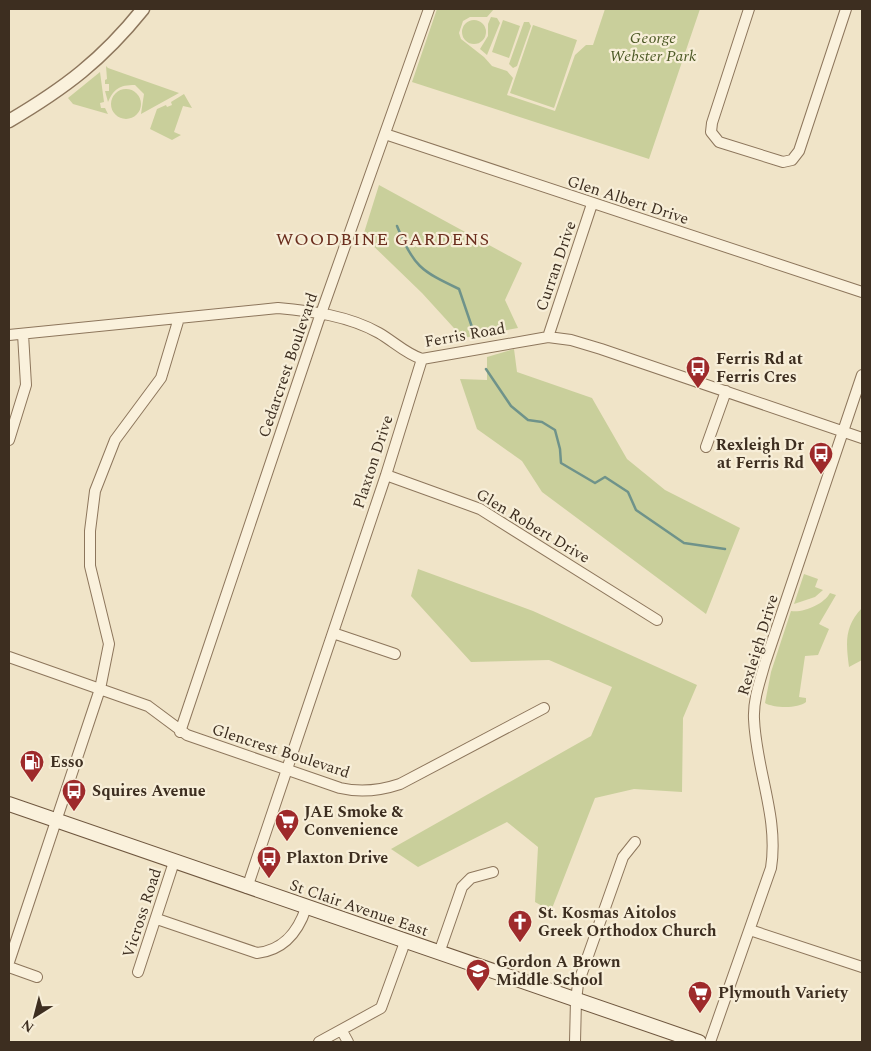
<svg xmlns="http://www.w3.org/2000/svg" width="871" height="1051" font-family="Spectral,serif">
<style>
.green{fill:#c9cf9b}
.lines{fill:none;stroke-linecap:round;stroke-linejoin:round}
.stream{stroke:#6f938a;stroke-width:2.5}
.minor-casing{stroke:#8d765c;stroke-width:12}
.tertiary-casing{stroke:#8d765c;stroke-width:15}
.secondary-casing{stroke:#6f573f;stroke-width:16}
.minor{stroke:#faf1dc;stroke-width:10}
.tertiary{stroke:#faf1dc;stroke-width:12}
.secondary{stroke:#faf1dc;stroke-width:14}
.labels{text-anchor:middle;dominant-baseline:central;stroke-width:4.5;stroke-linejoin:round;paint-order:stroke}
.park-label{font-size:16px;font-style:italic;fill:#4d5a26;stroke:#f7eed8}
.street-label{font-size:16px;fill:#3d2e20;stroke:#f7eed8}
.poi-label{font-size:16px;font-weight:bold;fill:#3d2e20;stroke:#f7eed8;text-anchor:start}
.neighbourhood-label{font-size:18px;letter-spacing:1px;fill:#6b2e1e;stroke:#f7eed8}
</style>
<rect width="100%" height="100%" fill="#f0e4c8"/>
<path class="green" d="M 437,9 L 494,9 L 487,17 L 470,17 L 463,21 L 459,33 L 461,39 L 484,57 L 492,66 L 507,71 L 513,78 L 507,95 L 555,111 L 575,55 L 586,45 L 593,45 L 605,9 L 700,9 L 649,159 L 412,82 Z
M 491,17 L 497,18 L 500,23 L 487,55 L 480,49 L 488,36 L 488,24 Z
M462 32a12 12 0 1 1 24 0a12 12 0 1 1-24 0Z
M 503,20 L 520,26 L 509,58 L 492,52 Z
M 524,22 L 529,22 L 531,26 L 517,66 L 513,68 L 509,64 Z
M 533,25 L 577,40 L 554,108 L 510,93 Z
M 106,66 L 108,68 L 179,93 L 141,114 L 144,94 L 135,85 C 119,85 114,89 108,102 L 105,91 L 109,91 L 109,84 L 105,84 L 105,80 L 107,79 Z
M 100,72 L 104,102 L 100,103 L 101,108 L 105,108 L 108,114 L 73,104 L 68,98 Z
M111 104a15 15 0 1 1 30 0a15 15 0 1 1-30 0Z
M 184,94 L 192,108 L 183,106 L 174,132 L 181,135 L 172,140 L 150,129 L 157,109 L 166,105 L 167,107 L 172,105 L 171,102 Z
M 379,185 L 522,263 L 505,300 L 518,328 L 463,338 L 422,293 L 363,236 Z
M 514,349 L 517,372 L 592,398 L 627,459 L 665,490 L 740,528 L 706,614 L 542,492 L 522,461 L 477,429 L 460,379 L 487,380 L 487,357 Z
M 418,569 L 533,611 L 697,685 L 683,718 L 682,792 L 634,789 L 595,798 L 551,911 L 535,902 L 538,847 L 507,822 L 418,867 L 391,849 L 591,736 L 612,687 L 549,660 L 471,662 L 411,596 Z
M 804,574 L 818,579 L 815,587 L 823,590 L 815,597 L 794,604 Z
M 830,593 L 836,595 L 819,624 L 829,629 L 818,655 L 805,656 L 799,697 L 806,698 L 806,702 C 798,709 773,708 765,703 L 771,672 L 791,611 C 804,613 824,604 830,593 Z
M 862,608 L 862,660 L 849,667 C 846,643 844,627 862,608 Z"/>
<g class="lines">
<path class="stream" d="M 397,226 C 413,266 421,271 459,289 L 474,333
M 486,369 L 511,406 L 528,420 L 542,422 L 555,430 L 560,449 L 561,463 L 595,483 L 605,477 L 628,492 L 636,510 L 684,543 L 725,549"/>
<defs>
<path id="minor" d="M 749,9 L 712,123 L 711,132 L 719,142 L 783,162 L 792,160 L 799,151 L 846,9
M 385,134 L 862,292
M 9,335 L 278,308 C 312,311 349,316 379,333 C 393,341 406,354 422,359 L 548,337 L 571,340 L 601,349 L 862,438
M 548,337 L 592,204
M 9,440 L 26,385 L 23,334
M 706,447 L 726,391
M 386,475 L 480,509 L 657,620
M 333,633 L 395,654
M 9,657 L 148,706 L 187,735 L 340,788 C 361,793 379,791 400,784 L 544,708
M 180,732 L 318,322 L 429,9
M 247,888 L 386,475 L 422,359
M 157,919 L 257,953 C 284,950 298,932 306,908
M 750,930 L 862,967
M 439,953 L 462,887 L 471,878 L 493,872
M 9,962 L 100,689 L 109,644 L 90,566 L 90,531 L 95,491 L 115,440 L 161,378 L 179,318
M 9,967 L 37,977
M 138,972 L 174,862
M 342,1031 L 348,1042
M 319,1042 L 381,1008 L 405,942
M 575,1042 L 576,1000 L 578,984 L 623,857 L 635,842
M 710,1042 L 771,868 C 779,817 756,770 754,719 C 753,700 760,681 765,663 L 862,375"/>
<path id="tertiary" d="M 9,121 C 65,88 102,60 143,9"/>
<path id="secondary" d="M 9,804 L 699,1042"/>
</defs>
<use href="#minor" class="minor-casing"/>
<use href="#tertiary" class="tertiary-casing"/>
<use href="#secondary" class="secondary-casing"/>
<use href="#minor" class="minor"/>
<use href="#tertiary" class="tertiary"/>
<use href="#secondary" class="secondary"/>
</g>
<defs>
<symbol id="bus-pin" viewBox="-11 -11 22 30"><path d="M0 17L-7.5 6A9.5 9.5 0 1 1 7.5 6Z" fill="#9e2a2b" stroke="#f7eed8"/><path d="M-5-6H5V4H4V6H2V4H-2V6H-4V4H-5ZM-3.5-4V0h7V-4ZM-3.5 1.2v1.5H-2V1.2ZM2 1.2v1.5H3.5V1.2Z" fill="#fff"/></symbol>
<symbol id="fuel-pin" viewBox="-11 -11 22 30"><path d="M0 17L-7.5 6A9.5 9.5 0 1 1 7.5 6Z" fill="#9e2a2b" stroke="#f7eed8"/><path d="M-5.5-6h7V0h2V4h1.3V-2.5L3-4.5l.8-.8L6-3V5H2.5V1h-1V6h-7ZM-4.2-4.7v3.2H.2V-4.7Z" fill="#fff"/></symbol>
<symbol id="supermarket-pin" viewBox="-11 -11 22 30"><path d="M0 17L-7.5 6A9.5 9.5 0 1 1 7.5 6Z" fill="#9e2a2b" stroke="#f7eed8"/><path d="M-6-5.5h2.5l.6 2H6L4.5 2H-2.5L-4.4-4H-6ZM-1.5 3.2a1.3 1.3 0 1 0 .1 0ZM3 3.2a1.3 1.3 0 1 0 .1 0Z" fill="#fff"/></symbol>
<symbol id="church-pin" viewBox="-11 -11 22 30"><path d="M0 17L-7.5 6A9.5 9.5 0 1 1 7.5 6Z" fill="#9e2a2b" stroke="#f7eed8"/><path d="M-1.2-6h2.4v3.5h3.3v2.4h-3.3V6h-2.4V-.1h-3.3v-2.4h3.3Z" fill="#fff"/></symbol>
<symbol id="school-pin" viewBox="-11 -11 22 30"><path d="M0 17L-7.5 6A9.5 9.5 0 1 1 7.5 6Z" fill="#9e2a2b" stroke="#f7eed8"/><path d="M0-5L7-2L0 1L-7-2ZM-4 1L0 2.5L4 1V4Q0 6-4 4Z" fill="#fff"/></symbol>
</defs>
<g fill-rule="evenodd">
<use href="#bus-pin" x="684" y="354" width="28" height="38"/>
<use href="#bus-pin" x="807" y="440" width="28" height="38"/>
<use href="#fuel-pin" x="18" y="748" width="28" height="38"/>
<use href="#bus-pin" x="60" y="777" width="28" height="38"/>
<use href="#supermarket-pin" x="273" y="807" width="28" height="38"/>
<use href="#bus-pin" x="255" y="844" width="28" height="38"/>
<use href="#church-pin" x="506" y="908" width="28" height="38"/>
<use href="#school-pin" x="464" y="957" width="28" height="38"/>
<use href="#supermarket-pin" x="686" y="979" width="28" height="38"/>
</g>
<g class="labels">
<g class="park-label">
<text x="653" y="38">George<tspan x="653" dy="18">Webster Park</tspan></text>
</g>
<g class="street-label">
<text transform="translate(628 200) rotate(18)">Glen Albert Drive</text>
<text transform="translate(556 266) rotate(-71)">Curran Drive</text>
<text transform="translate(465 335) rotate(-10)">Ferris Road</text>
<text transform="translate(288 365) rotate(-71)">Cedarcrest Boulevard</text>
<text transform="translate(373 462) rotate(-72)">Plaxton Drive</text>
<text transform="translate(533 526) rotate(31)">Glen Robert Drive</text>
<text transform="translate(758 645) rotate(-73)">Rexleigh Drive</text>
<text transform="translate(281 751) rotate(18)">Glencrest Boulevard</text>
<text transform="translate(359 908) rotate(19)">St Clair Avenue East</text>
<text transform="translate(142 913) rotate(-72)">Vicross Road</text>
</g>
<g class="poi-label">
<text x="716" y="359">Ferris Rd at<tspan x="716" dy="18">Ferris Cres</tspan></text>
<text x="804" y="445" text-anchor="end">Rexleigh Dr<tspan x="804" dy="18">at Ferris Rd</tspan></text>
<text x="50" y="762">Esso</text>
<text x="92" y="791">Squires Avenue</text>
<text x="304" y="812">JAE Smoke &amp;<tspan x="304" dy="18">Convenience</tspan></text>
<text x="286" y="858">Plaxton Drive</text>
<text x="538" y="913">St. Kosmas Aitolos<tspan x="538" dy="18">Greek Orthodox Church</tspan></text>
<text x="496" y="962">Gordon A Brown<tspan x="496" dy="18">Middle School</tspan></text>
<text x="718" y="993">Plymouth Variety</text>
</g>
<g class="neighbourhood-label">
<text x="383" y="239">WOODBINE GARDENS</text>
</g>
</g>
<rect width="871" height="1051" fill="none" stroke="#3d2e20" stroke-width="20"/>
<g transform="translate(35 1016) rotate(216)" stroke="#f7eed8" stroke-width="4" paint-order="stroke">
<path d="M0-4L9 19L0 12L-9 19Z" fill="#3d2e20"/>
<text y="-8" font-size="14" font-weight="bold" text-anchor="middle" fill="#3d2e20">N</text>
</g>
</svg>
